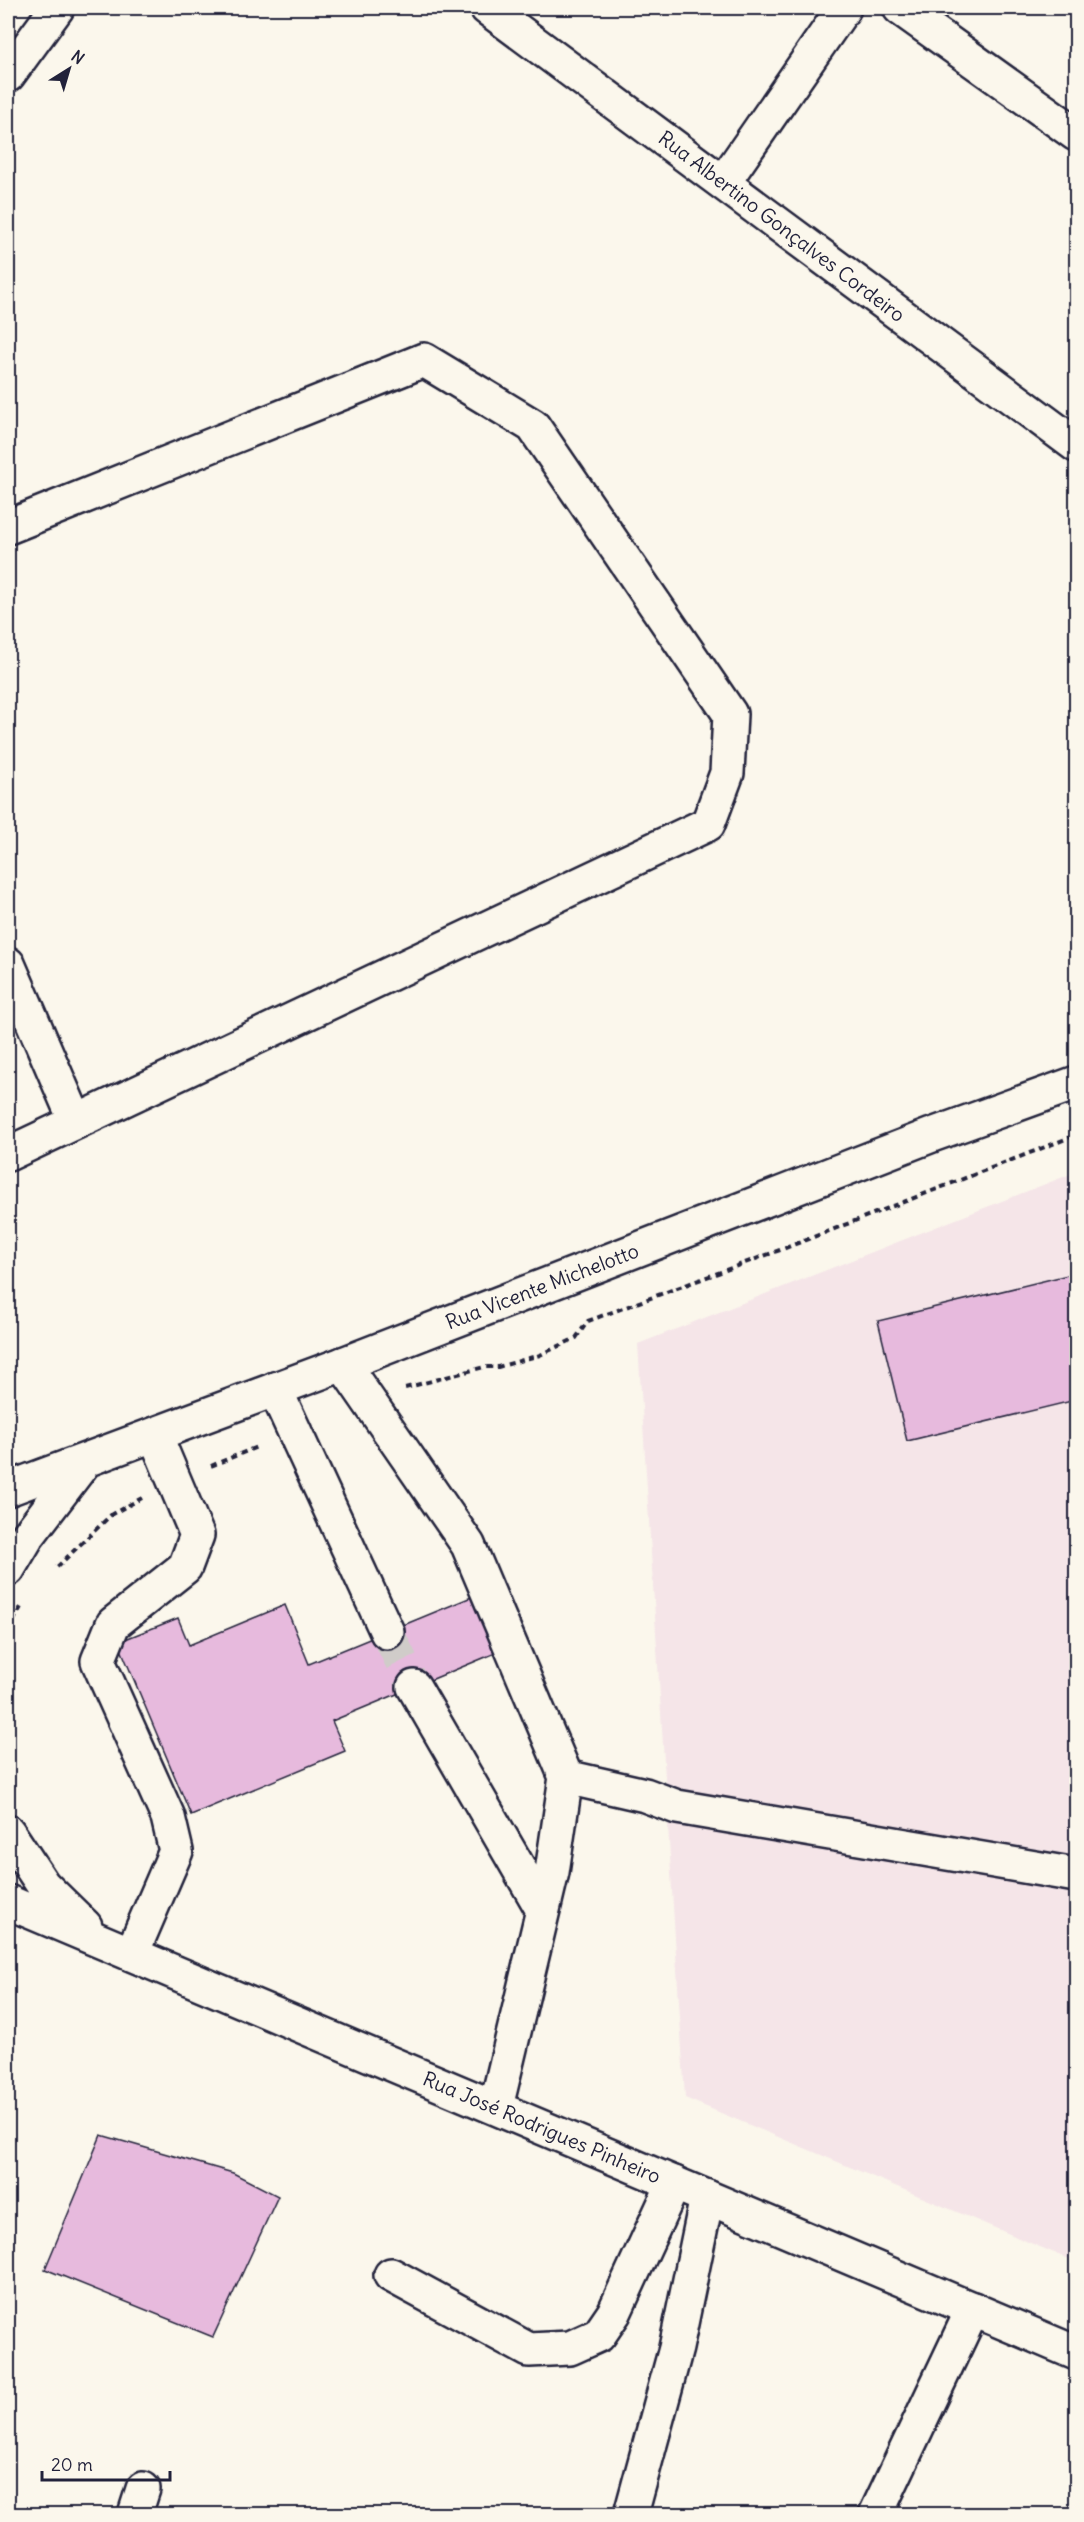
<svg xmlns="http://www.w3.org/2000/svg" width="1084" height="2522" font-family="Delius,sans-serif">
<style>
.built{fill:#f5e5e8}
.building{fill:#e7badd;stroke:#22223b;stroke-width:1.5}
.lines{fill:none;stroke-linecap:round;stroke-linejoin:round}
.minor-tunnel{stroke:#d0ccc9;stroke-width:33;stroke-dasharray:33 16;stroke-linecap:butt}
.minor-casing{stroke:#22223b;stroke-width:38}
.major-casing{stroke:#22223b;stroke-width:38}
.path{stroke:#22223b;stroke-width:4;stroke-dasharray:6 4.5;stroke-linecap:butt}
.minor{stroke:#fbf7ec;stroke-width:33}
.major{stroke:#fbf7ec;stroke-width:33}
.labels{text-anchor:middle;dominant-baseline:central;stroke-width:5;stroke-linejoin:round;paint-order:stroke}
.street-label{font-size:20px;fill:#22223b;stroke:#fbf7ec}
</style>
<rect width="100%" height="100%" fill="#fbf7ec"/>
<filter id="ink" filterUnits="userSpaceOnUse"><feTurbulence type="fractalNoise" baseFrequency=".0167" numOctaves="2"/><feDisplacementMap in="SourceGraphic" scale="12" xChannelSelector="R" yChannelSelector="G"/><feConvolveMatrix kernelMatrix="1 2 1 2 8 2 1 2 1" color-interpolation-filters="sRGB"/></filter>
<g filter="url(#ink)">
<path class="built" d="M 1076,1172 L 1076,2262 L 685,2098 L 638,1344 Z"/>
<path class="building" d="M 1076,1273 L 1076,1400 L 907,1441 L 878,1321 Z
M 486,1591 L 510,1647 L 332,1721 L 345,1751 L 191,1815 L 118,1642 L 178,1618 L 189,1645 L 285,1605 L 309,1664 Z
M 101,2135 L 233,2173 L 278,2196 L 213,2337 L 45,2269 Z"/>
<g class="lines">
<path class="minor-tunnel" d="M 387,1632 L 414,1687"/>
<defs>
<path id="minor" d="M 487,8 L 1076,445
M 900,8 L 1076,134
M 8,75 L 57,8
M 723,183 L 844,8
M 8,527 L 424,360 L 533,426 L 730,714 L 727,773 L 708,824 L 8,1154
M 8,964 L 76,1122
M 343,1364 L 468,1545 L 566,1777 L 552,1872 L 496,2107
M 275,1389 L 387,1632
M 414,1687 L 543,1910
M 566,1777 L 645,1795 L 677,1807 L 1076,1875
M 132,1953 L 176,1851 L 168,1817 L 98,1661 L 113,1624 L 185,1567 L 197,1535 L 155,1435
M 391,2275 L 529,2350 L 570,2348 L 599,2335 L 614,2313 L 674,2183
M 135,2514 L 143,2489
M 631,2514 L 676,2348 L 707,2197
M 876,2514 L 973,2309"/>
<path id="major" d="M 8,1489 L 343,1364 L 932,1135 L 1076,1083
M 8,1569 L 27,1537 L 85,1461
M 8,1832 L 43,1885 L 85,1926
M 8,1902 L 1076,2353"/>
</defs>
<use href="#minor" class="minor-casing"/>
<use href="#major" class="major-casing"/>
<path class="path" d="M 405,1388 L 484,1367 L 498,1367 L 540,1355 L 576,1338 L 588,1321 L 780,1250 L 1076,1135
M 211,1466 L 259,1446
M 57,1567 L 112,1514 L 142,1498
M 8,1631 L 22,1605"/>
<use href="#minor" class="minor"/>
<use href="#major" class="major"/>
</g>
</g>
<g class="labels">
<g class="street-label">
<text transform="translate(782 226) rotate(37)">Rua Albertino Gonçalves Cordeiro</text>
<text transform="translate(542 1286) rotate(-21)">Rua Vicente Michelotto</text>
<text transform="translate(542 2127) rotate(23)">Rua José Rodrigues Pinheiro</text>
</g>
</g>
<rect width="1084" height="2522" fill="none" stroke="#fbf7ec" stroke-width="30"/>
<rect x="15" y="15" width="1054" height="2492" fill="none" stroke="#22223b" stroke-width="2" filter="url(#ink)"/>
<g transform="translate(69 69) rotate(37)" stroke="#fbf7ec" stroke-width="4.5" paint-order="stroke">
<path d="M0-4.5L10 22L0 15L-10 22Z" fill="#22223b"/>
<text y="-9" font-size="16" font-weight="bold" text-anchor="middle" fill="#22223b">N</text>
</g>
<path d="M42 2471v9h128v-9" fill="none" stroke="#22223b" stroke-width="3"/>
<text x="51" y="2471" font-size="18" fill="#22223b" stroke="#fbf7ec" stroke-width="4.5" paint-order="stroke">20 m</text>
</svg>
